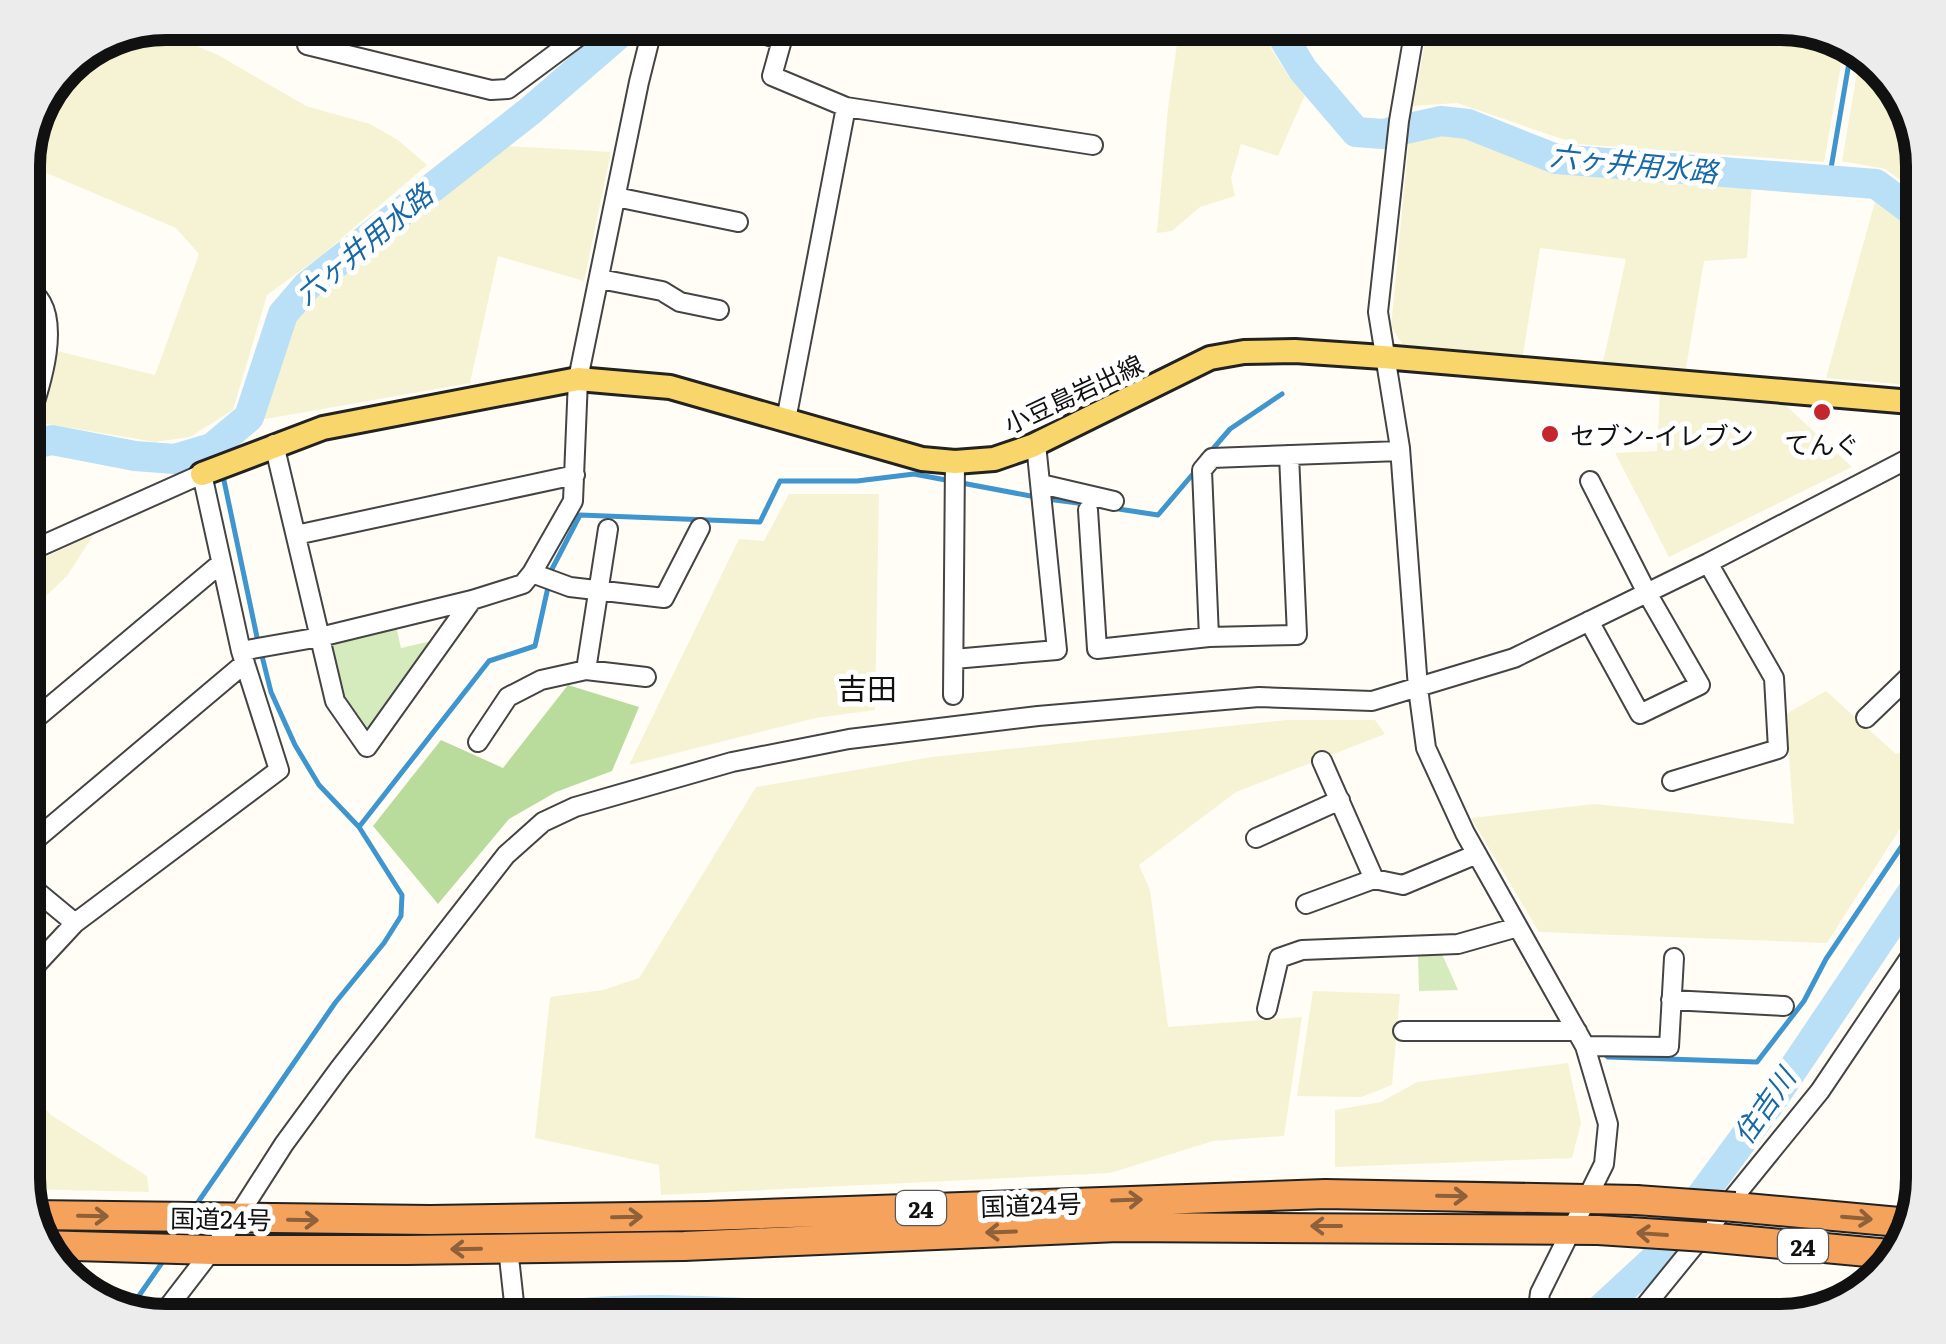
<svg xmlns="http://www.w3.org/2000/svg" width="1946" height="1344" font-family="Literata,'Noto Sans JP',serif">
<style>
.farmland{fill:#f6f3d4}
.green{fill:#d5ebbd}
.forest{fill:#b9dc9c}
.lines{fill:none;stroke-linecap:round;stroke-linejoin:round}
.stream{stroke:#3f96cf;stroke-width:5}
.river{stroke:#b9e0f7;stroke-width:30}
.minor-casing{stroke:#444;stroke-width:22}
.major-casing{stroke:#222;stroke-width:28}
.highway-casing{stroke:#222;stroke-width:32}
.minor{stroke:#fff;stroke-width:18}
.major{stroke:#f9d66b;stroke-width:22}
.highway{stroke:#f5a25d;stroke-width:28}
.highway-bridge-casing{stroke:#222;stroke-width:32;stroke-linecap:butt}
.highway-bridge{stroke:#f5a25d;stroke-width:28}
.oneway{stroke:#8e613b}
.poi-dot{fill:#c4262e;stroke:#fff;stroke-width:4}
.labels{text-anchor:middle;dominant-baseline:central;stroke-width:10;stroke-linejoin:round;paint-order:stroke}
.shield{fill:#fff;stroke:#585858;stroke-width:2.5}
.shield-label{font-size:22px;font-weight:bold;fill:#111}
.street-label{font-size:25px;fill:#111;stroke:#fff}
.poi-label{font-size:25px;fill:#111;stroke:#fff;text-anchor:start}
.water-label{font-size:28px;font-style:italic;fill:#1768a6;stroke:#fff}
.quarter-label{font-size:30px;fill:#111;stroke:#fff}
.rim{fill:none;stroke:#111;stroke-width:12}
</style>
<rect width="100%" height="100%" fill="#fffdf5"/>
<path class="farmland" d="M 1180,23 L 1255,23 L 1288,75 L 1305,95 L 1278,156 L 1241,144 L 1231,178 L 1235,196 L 1200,207 L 1172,231 L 1157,233 L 1168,108 Z
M 1780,23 L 1845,42 L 1824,162 L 1577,144 L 1457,103 L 1413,106 L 1429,23 Z
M 154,28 L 218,55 L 306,106 L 370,124 L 398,140 L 427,165 L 322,255 L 267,295 L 233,410 L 190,437 L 155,442 L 42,423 L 57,351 L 155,375 L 199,254 L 176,228 L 23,163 L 65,64 Z
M 1861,49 L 1904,95 L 1923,166 L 1923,196 L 1885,169 L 1842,161 Z
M 1455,135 L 1522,160 L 1594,176 L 1752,184 L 1747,258 L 1704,261 L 1686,368 L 1603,362 L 1626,259 L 1540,248 L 1523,355 L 1403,345 L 1391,327 L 1409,139 Z
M 506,146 L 611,152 L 584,281 L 498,256 L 470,383 L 260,420 L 292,319 L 328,281 Z
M 1876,198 L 1923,232 L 1923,386 L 1826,378 Z
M 1660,388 L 1781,401 L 1852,467 L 1669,557 L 1615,453 L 1657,451 Z
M 789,494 L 879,494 L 875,710 L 816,718 L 629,765 L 739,539 L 764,541 Z
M 94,534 L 67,576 L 23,618 L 23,568 Z
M 1826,691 L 1896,754 L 1917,748 L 1910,813 L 1827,943 L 1539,932 L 1471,818 L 1594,804 L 1794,824 L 1786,714 Z
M 1287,720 L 1375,720 L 1385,734 L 1236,792 L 1139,865 L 1150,890 L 1168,1027 L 1302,1017 L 1284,1136 L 1213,1141 L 1110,1173 L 661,1195 L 659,1165 L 535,1138 L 550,997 L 603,990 L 639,978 L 756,787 L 932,757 Z
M 1313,991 L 1400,994 L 1392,1085 L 1361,1097 L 1297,1096 Z
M 1568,1063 L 1581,1123 L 1572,1158 L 1335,1167 L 1335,1110 L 1381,1102 L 1417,1082 Z
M 23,1084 L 51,1115 L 147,1176 L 149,1192 L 23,1189 Z"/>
<path class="green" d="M 396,626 L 401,648 L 440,639 L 370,733 L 363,732 L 340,697 L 328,647 L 332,640 Z
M 1442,954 L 1458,990 L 1419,991 L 1418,955 Z"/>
<path class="forest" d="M 568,685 L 639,707 L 612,771 L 556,792 L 509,819 L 438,904 L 373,826 L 441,740 L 503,768 Z"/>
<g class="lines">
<path class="stream" d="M 1829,180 L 1852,45
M 216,444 L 220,461
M 1211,451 L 1230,429 L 1282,394
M 222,471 L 258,642
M 1047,499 L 1086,504
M 1112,508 L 1158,515 L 1198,468
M 359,827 L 489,661 L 535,646 L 552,569 L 580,515 L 760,522 L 780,481 L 857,481 L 914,474 L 1036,497
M 1602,1052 L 1608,1057 L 1757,1062 L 1804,1001 L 1826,959 L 1914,828 L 1923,761
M 194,1208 L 335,1003 L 384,943 L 401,916 L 402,895 L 359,827 L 319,785 L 295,745 L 271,692 L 261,652
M 129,1310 L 166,1257"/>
<path class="river" d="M 1274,22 L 1303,70 L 1356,132 L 1383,134 L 1441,121 L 1468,124 L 1556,159 L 1876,184 L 1923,219
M 23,465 L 35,444 L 52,440 L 135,456 L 175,459 L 212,448 L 249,417 L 283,314 L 307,286 L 530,111 L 633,22
M 520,1321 C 635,1301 748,1313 864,1321
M 1588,1321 L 1654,1260 L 1775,1096 L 1923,876"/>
<defs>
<path id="minor" d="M 313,22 L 307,45 L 491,90 L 508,89 L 598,22
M 724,22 L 782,40 L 772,76 L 846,107 L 1093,145
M 1416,22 L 1399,121 L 1378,312 L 1400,448 L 1418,688 L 1426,748 L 1465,833 L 1585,1046 L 1608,1124 L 1604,1164 L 1540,1293 L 1538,1308 L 1543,1321
M 616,197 L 738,222
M 600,279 L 662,291 L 680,302 L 719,310
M 23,287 C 72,306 36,401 23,437
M 786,420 L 846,107
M 274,444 L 335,701 L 367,747 L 472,600
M 1041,484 L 1114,501
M 1088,510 L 1097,649 L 1209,637 L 1297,635 L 1289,455
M 296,535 L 575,475
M 23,554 L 202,474 L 241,651 L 279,770 L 75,923 L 23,979
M 532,573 L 570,587 L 664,598 L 700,528
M 1589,621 L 1640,714 L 1700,685 L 1647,593 L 1590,481
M 1209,637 L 1202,470 L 1212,458 L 1400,451
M 241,651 L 320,637 L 472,600 L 523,584 L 532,573 L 573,501 L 578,379 L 639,82 L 654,22
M 954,659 L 1057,650 L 1036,444
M 586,670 L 646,677
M 953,695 L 955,462
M 1866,718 L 1918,668 L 1923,651
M 23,729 L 220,564
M 478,742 L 508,697 L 541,680 L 586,670 L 608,529
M 1322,761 L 1374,879 L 1403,885 L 1477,854
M 1672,781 L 1778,749 L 1774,678 L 1708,563
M 1256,838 L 1340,800
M 23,850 L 245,663
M 23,880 L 75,923
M 1306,904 L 1374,879
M 1671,1000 L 1784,1006
M 1267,1009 L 1279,958 L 1302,950 L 1458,944 L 1518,927
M 1403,1031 L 1577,1031
M 1585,1046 L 1669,1047 L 1674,958
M 508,1248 L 516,1321
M 159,1319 L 236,1219 L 284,1144 L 339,1069 L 506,855 L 543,822 L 575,807 L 732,762 L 849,739 L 1038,716 L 1259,697 L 1372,701 L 1514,658 L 1708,563 L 1923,451
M 1633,1321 L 1820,1091 L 1923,938"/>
<path id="major" d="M 202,474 L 323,428 L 578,379 L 670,387 L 922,459 L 955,462 L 994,459 L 1032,446 L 1210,358 L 1244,352 L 1295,351 L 1383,357 L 1923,403"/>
<path id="highway" d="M 1735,1207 L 1910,1223
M 31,1215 L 430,1220 L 707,1216 L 1325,1194 L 1636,1200
M 1706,1237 L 1900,1255
M 40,1245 L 212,1250 L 407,1250 L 684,1246 L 1118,1227 L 1598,1230"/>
</defs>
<use href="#minor" class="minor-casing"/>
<use href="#major" class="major-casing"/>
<use href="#highway" class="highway-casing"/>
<use href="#minor" class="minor"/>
<use href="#major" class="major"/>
<use href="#highway" class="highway"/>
<defs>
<path id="highway-bridge" d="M 1636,1200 L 1735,1207
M 1598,1230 L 1706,1237"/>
</defs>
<use href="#highway-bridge" class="highway-bridge-casing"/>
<use href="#highway-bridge" class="highway-bridge"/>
</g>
<defs><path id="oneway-shaft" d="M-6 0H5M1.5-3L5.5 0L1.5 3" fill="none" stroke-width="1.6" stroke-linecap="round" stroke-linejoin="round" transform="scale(2.5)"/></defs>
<g class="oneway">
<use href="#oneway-shaft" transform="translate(1452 1196) rotate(1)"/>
<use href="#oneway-shaft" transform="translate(1127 1200) rotate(-2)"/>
<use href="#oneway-shaft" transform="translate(93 1216) rotate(1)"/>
<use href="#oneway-shaft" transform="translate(627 1217) rotate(-1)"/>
<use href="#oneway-shaft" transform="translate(1857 1218) rotate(5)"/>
<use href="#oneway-shaft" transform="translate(303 1220) rotate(1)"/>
<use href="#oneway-shaft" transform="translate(1326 1226) rotate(-180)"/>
<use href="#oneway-shaft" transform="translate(1001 1232) rotate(178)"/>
<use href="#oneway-shaft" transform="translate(1652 1234) rotate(-176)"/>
<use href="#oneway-shaft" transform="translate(466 1249) rotate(179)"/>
</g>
<g class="poi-dot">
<circle cx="1822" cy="412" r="10"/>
<circle cx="1550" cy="434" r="10"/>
</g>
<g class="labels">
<g class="shield">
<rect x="896" y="1191" width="50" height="34" rx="8"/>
<rect x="1778" y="1229" width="50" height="34" rx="8"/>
</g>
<g class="shield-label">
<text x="921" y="1208">24</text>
<text x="1803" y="1246">24</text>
</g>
<g class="street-label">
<text transform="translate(1073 393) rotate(-25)">小豆島岩出線</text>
<text transform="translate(1031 1204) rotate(-2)">国道24号</text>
<text transform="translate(221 1218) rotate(1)">国道24号</text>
</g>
<g class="poi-label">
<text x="1570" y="434">セブン-イレブン</text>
<text x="1822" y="443" text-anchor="middle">てんぐ</text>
</g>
<g class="water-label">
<text transform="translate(1634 162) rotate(6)">六ヶ井用水路</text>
<text transform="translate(363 243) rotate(-40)">六ヶ井用水路</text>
<text transform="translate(1763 1105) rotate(-55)">住吉川</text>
</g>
<g class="quarter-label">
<text x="867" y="687">吉田</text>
</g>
</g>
<path d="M0 0H1946V1344H0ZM166 40H1780A126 126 0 0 1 1906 166V1178A126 126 0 0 1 1780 1304H166A126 126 0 0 1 40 1178V166A126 126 0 0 1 166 40Z" fill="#ececec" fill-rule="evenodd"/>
<path class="rim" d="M166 40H1780A126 126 0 0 1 1906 166V1178A126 126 0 0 1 1780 1304H166A126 126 0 0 1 40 1178V166A126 126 0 0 1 166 40Z"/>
</svg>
